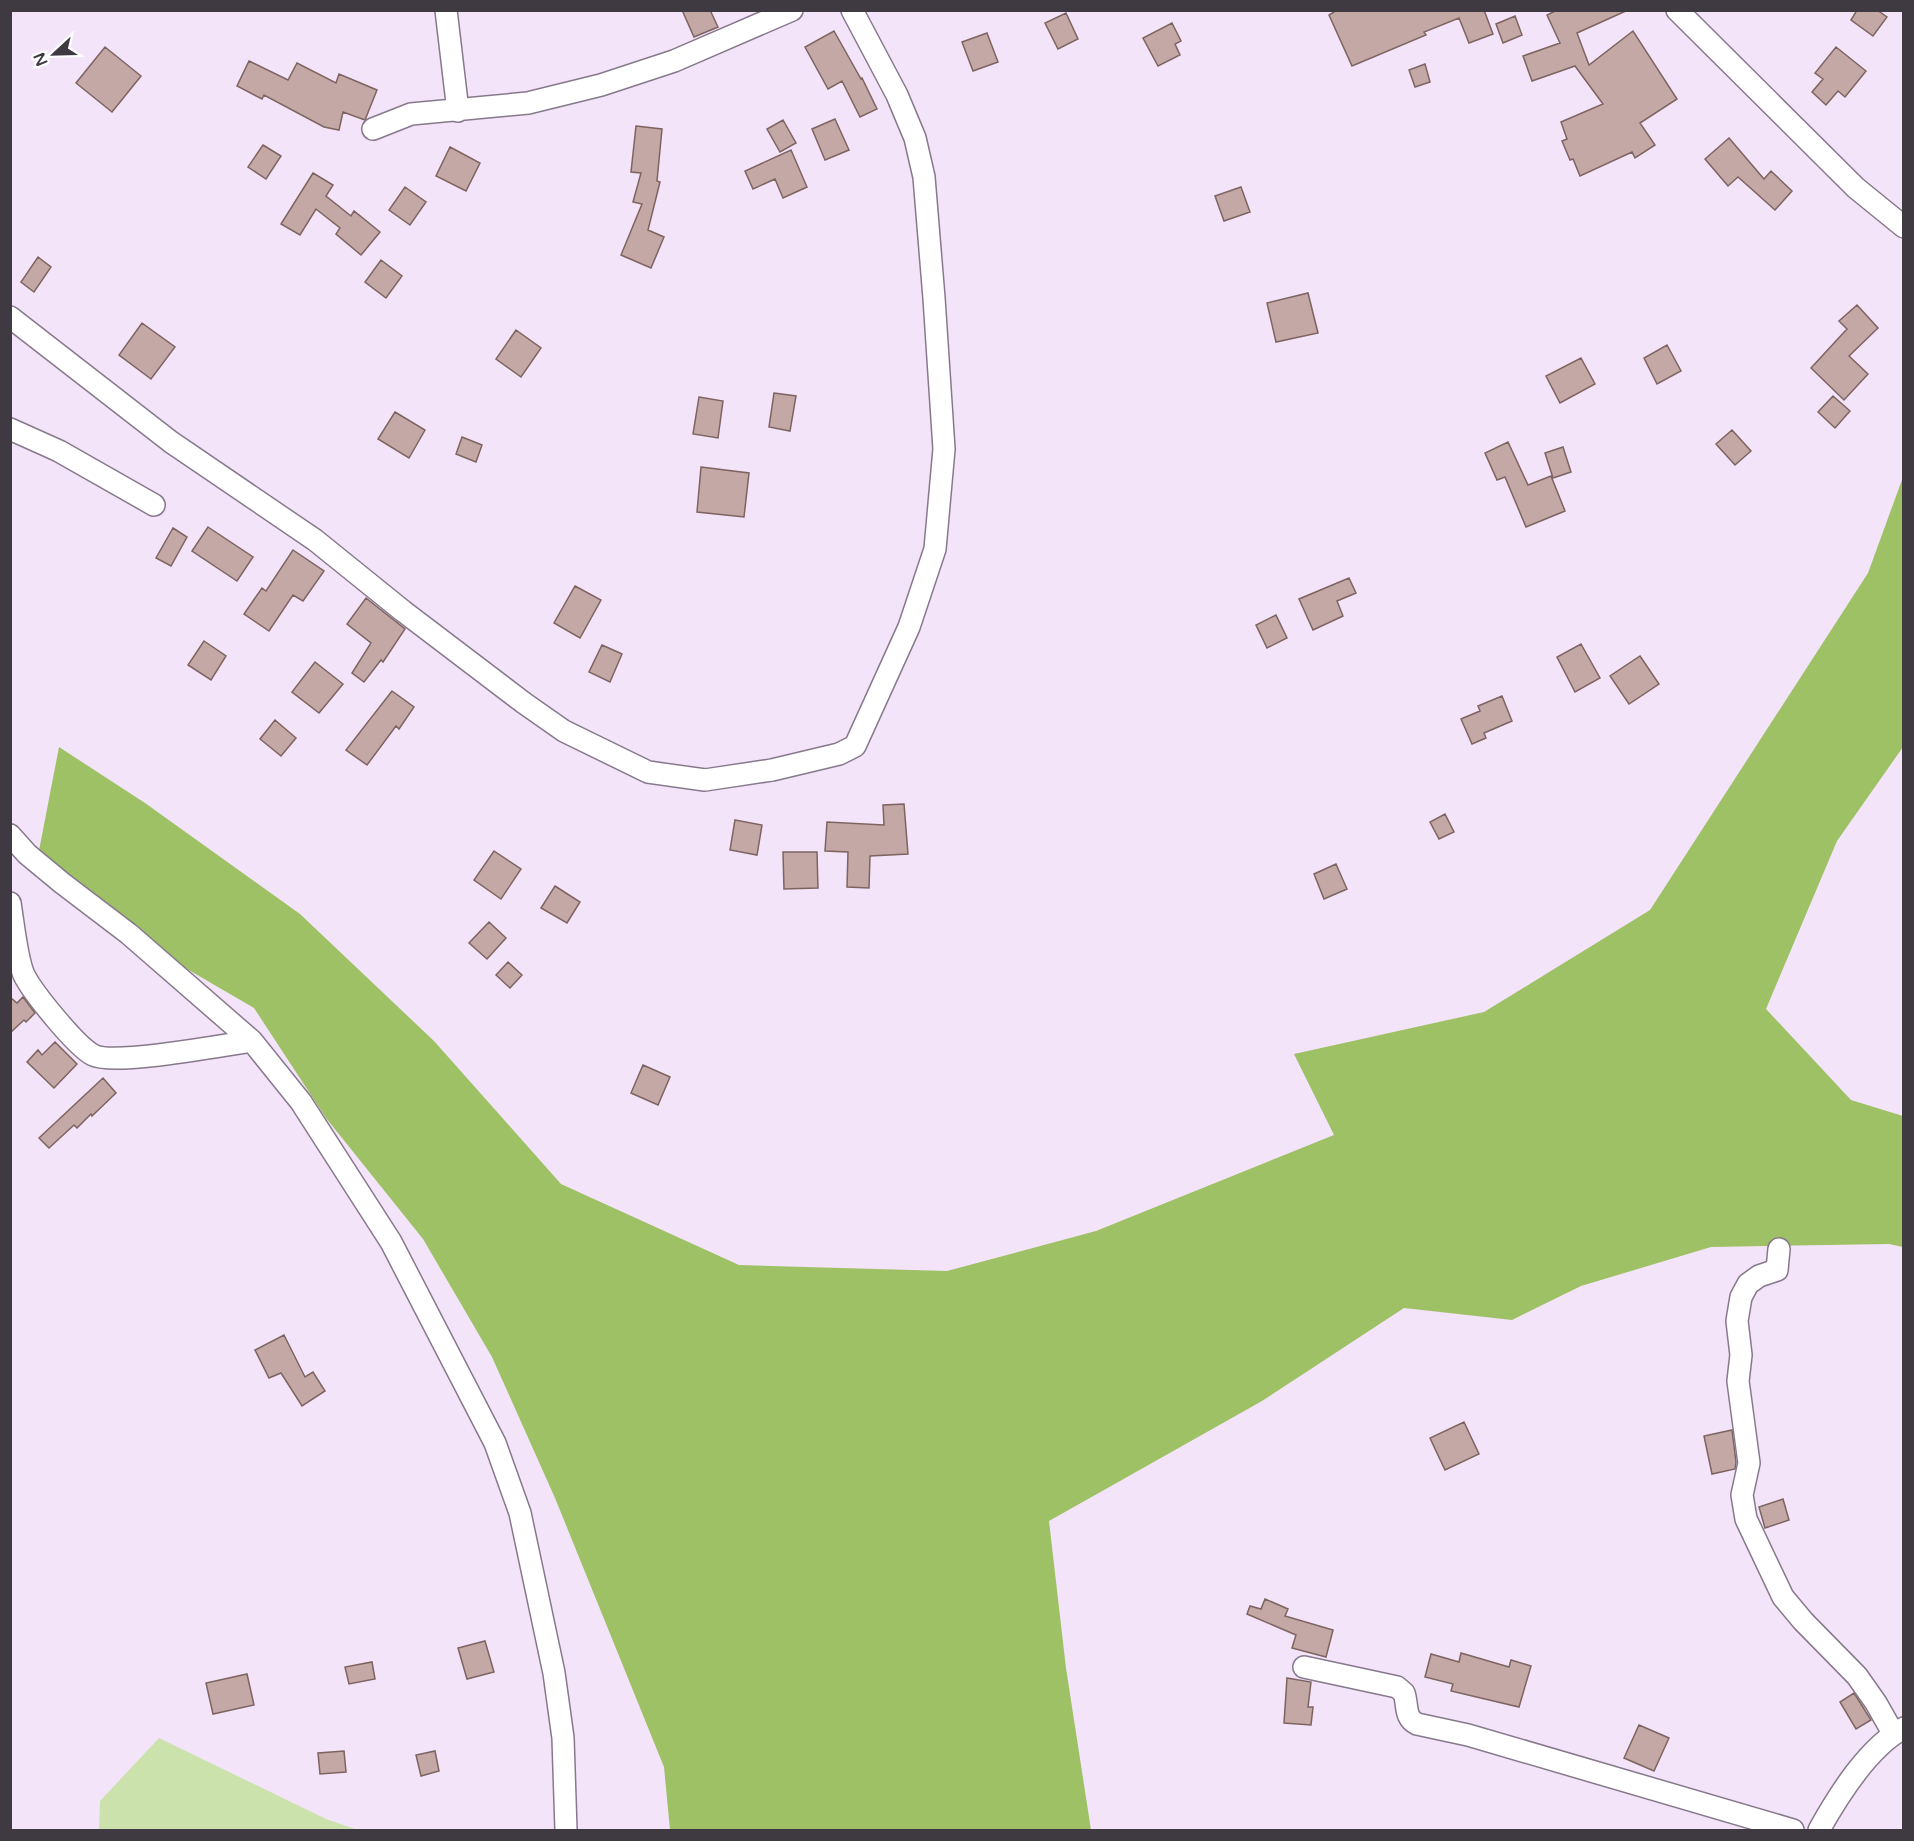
<svg xmlns="http://www.w3.org/2000/svg" width="1914" height="1841" font-family="'Varela Round',sans-serif">
<style>
.green{fill:#cbe2ac}
.forest{fill:#9ec165}
.building{fill:#c4a8a5;stroke:#7d6461;stroke-width:1.5}
.lines{fill:none;stroke-linecap:round;stroke-linejoin:round}
.street-casing{stroke:#87798c;stroke-width:24}
.street{stroke:#fff;stroke-width:21}
</style>
<rect width="100%" height="100%" fill="#f4e4fa"/>
<path class="green" d="M 159,1738 L 326,1819 L 358,1830 L 99,1830 L 100,1801 Z"/>
<path class="forest" d="M 1903,477 L 1903,747 L 1837,841 L 1766,1009 L 1851,1100 L 1903,1116 L 1903,1247 L 1889,1244 L 1711,1247 L 1581,1286 L 1512,1320 L 1404,1308 L 1262,1401 L 1049,1521 L 1066,1668 L 1091,1830 L 670,1830 L 664,1767 L 555,1498 L 492,1357 L 423,1239 L 326,1118 L 254,1008 L 163,955 L 37,861 L 59,747 L 145,803 L 300,914 L 434,1041 L 561,1184 L 739,1265 L 947,1271 L 1096,1231 L 1334,1135 L 1294,1054 L 1484,1012 L 1650,910 L 1868,573 Z"/>
<path class="building" d="M 682,10 L 710,10 L 718,27 L 694,37 Z
M 1337,10 L 1484,10 L 1493,34 L 1469,43 L 1459,18 L 1424,32 L 1426,35 L 1352,66 L 1329,15 Z
M 1557,10 L 1628,10 L 1577,33 L 1589,65 L 1633,31 L 1677,99 L 1640,123 L 1655,145 L 1635,158 L 1632,152 L 1580,176 L 1573,159 L 1570,160 L 1562,141 L 1567,139 L 1561,122 L 1603,104 L 1575,66 L 1532,81 L 1523,56 L 1560,43 L 1547,15 Z
M 1857,10 L 1877,10 L 1887,17 L 1873,36 L 1851,20 Z
M 1066,13 L 1078,39 L 1058,49 L 1045,23 Z
M 1515,16 L 1522,35 L 1503,43 L 1496,24 Z
M 1172,23 L 1181,41 L 1175,44 L 1180,55 L 1158,66 L 1143,38 Z
M 834,31 L 861,79 L 862,78 L 877,109 L 860,117 L 842,81 L 828,89 L 805,47 Z
M 987,33 L 998,62 L 973,71 L 962,42 Z
M 105,47 L 141,76 L 112,112 L 76,83 Z
M 1836,47 L 1866,71 L 1845,97 L 1838,91 L 1826,105 L 1812,92 L 1823,79 L 1815,73 Z
M 249,61 L 288,80 L 297,63 L 336,83 L 339,74 L 377,90 L 365,120 L 343,112 L 339,130 L 324,127 L 264,95 L 262,99 L 237,86 Z
M 1425,64 L 1430,82 L 1415,87 L 1409,70 Z
M 835,119 L 849,150 L 825,160 L 812,129 Z
M 783,120 L 796,143 L 780,152 L 767,129 Z
M 636,126 L 662,129 L 657,181 L 660,182 L 648,230 L 664,237 L 651,268 L 621,255 L 642,204 L 633,202 L 641,173 L 631,172 Z
M 1729,138 L 1764,179 L 1771,171 L 1792,191 L 1775,210 L 1738,177 L 1728,186 L 1705,159 Z
M 263,145 L 281,156 L 266,179 L 248,167 Z
M 450,147 L 480,163 L 466,191 L 436,176 Z
M 791,150 L 807,187 L 783,198 L 775,179 L 753,189 L 745,171 Z
M 313,173 L 333,185 L 326,196 L 351,216 L 354,211 L 380,232 L 361,255 L 336,234 L 340,228 L 316,209 L 300,235 L 281,224 Z
M 405,187 L 426,202 L 410,225 L 389,210 Z
M 1241,187 L 1250,212 L 1224,221 L 1215,196 Z
M 38,257 L 51,267 L 34,292 L 21,282 Z
M 381,260 L 402,276 L 386,298 L 365,282 Z
M 1308,293 L 1318,333 L 1276,342 L 1267,303 Z
M 1857,305 L 1878,328 L 1849,356 L 1868,374 L 1844,400 L 1811,368 L 1847,329 L 1839,321 Z
M 142,323 L 175,347 L 151,379 L 119,355 Z
M 516,330 L 541,348 L 521,377 L 496,359 Z
M 1667,345 L 1681,371 L 1657,384 L 1644,358 Z
M 1581,358 L 1595,384 L 1560,403 L 1546,376 Z
M 774,393 L 796,396 L 790,431 L 769,427 Z
M 1833,396 L 1850,411 L 1835,428 L 1818,412 Z
M 699,397 L 723,401 L 718,438 L 693,434 Z
M 395,412 L 425,430 L 409,458 L 378,439 Z
M 1732,430 L 1751,451 L 1735,465 L 1716,444 Z
M 462,437 L 482,445 L 476,462 L 456,454 Z
M 1508,442 L 1528,485 L 1551,476 L 1565,511 L 1526,527 L 1505,477 L 1497,480 L 1485,453 Z
M 1563,447 L 1571,472 L 1553,478 L 1545,453 Z
M 701,467 L 749,473 L 744,517 L 697,512 Z
M 208,527 L 253,557 L 237,581 L 192,551 Z
M 173,528 L 187,537 L 171,566 L 156,558 Z
M 293,550 L 324,571 L 303,601 L 293,595 L 269,631 L 244,614 L 262,588 L 266,591 Z
M 1349,578 L 1356,593 L 1337,601 L 1343,616 L 1313,630 L 1299,599 Z
M 575,586 L 601,600 L 580,638 L 554,623 Z
M 366,598 L 405,629 L 383,662 L 381,660 L 364,682 L 352,673 L 371,643 L 347,624 Z
M 1276,615 L 1287,638 L 1267,648 L 1256,625 Z
M 204,641 L 226,656 L 211,680 L 188,665 Z
M 1581,644 L 1600,678 L 1575,692 L 1557,657 Z
M 602,645 L 622,654 L 610,682 L 589,672 Z
M 1640,656 L 1659,684 L 1629,704 L 1610,676 Z
M 315,662 L 343,684 L 319,713 L 292,692 Z
M 392,691 L 414,707 L 399,729 L 396,726 L 367,765 L 346,750 Z
M 1502,696 L 1512,721 L 1484,733 L 1486,738 L 1472,744 L 1461,719 L 1480,711 L 1478,706 Z
M 275,720 L 296,738 L 281,756 L 260,739 Z
M 904,804 L 908,854 L 870,856 L 869,888 L 847,887 L 848,852 L 825,851 L 827,822 L 884,825 L 883,805 Z
M 1445,814 L 1454,832 L 1439,839 L 1430,822 Z
M 735,820 L 762,825 L 757,855 L 730,850 Z
M 494,851 L 521,869 L 501,899 L 474,880 Z
M 783,852 L 817,852 L 818,888 L 784,889 Z
M 1336,864 L 1347,889 L 1324,899 L 1314,874 Z
M 555,886 L 580,902 L 567,923 L 541,908 Z
M 489,922 L 506,938 L 487,959 L 469,943 Z
M 508,962 L 522,975 L 510,988 L 496,975 Z
M 10,997 L 17,1003 L 23,997 L 35,1013 L 26,1022 L 24,1020 L 10,1033 Z
M 55,1042 L 77,1064 L 54,1088 L 27,1062 L 38,1050 L 42,1055 Z
M 643,1065 L 670,1077 L 658,1105 L 631,1093 Z
M 103,1078 L 116,1093 L 92,1116 L 91,1114 L 77,1128 L 74,1125 L 49,1148 L 39,1138 Z
M 284,1335 L 305,1377 L 313,1372 L 325,1391 L 302,1406 L 281,1373 L 269,1378 L 255,1350 Z
M 1464,1422 L 1479,1454 L 1445,1470 L 1430,1438 Z
M 1732,1430 L 1736,1462 L 1735,1469 L 1712,1474 L 1704,1436 Z
M 1783,1499 L 1789,1520 L 1765,1528 L 1759,1507 Z
M 1265,1599 L 1288,1609 L 1285,1616 L 1333,1630 L 1326,1657 L 1292,1648 L 1296,1635 L 1247,1614 L 1250,1606 L 1261,1609 Z
M 485,1641 L 494,1672 L 467,1679 L 458,1648 Z
M 1461,1653 L 1509,1667 L 1511,1660 L 1531,1666 L 1519,1707 L 1451,1691 L 1453,1684 L 1425,1677 L 1431,1654 L 1459,1662 Z
M 372,1662 L 375,1679 L 349,1684 L 345,1667 Z
M 247,1674 L 254,1705 L 213,1714 L 206,1683 Z
M 1287,1678 L 1311,1682 L 1308,1707 L 1313,1707 L 1311,1725 L 1284,1723 Z
M 1854,1693 L 1871,1720 L 1856,1729 L 1840,1702 Z
M 1639,1725 L 1669,1738 L 1654,1771 L 1624,1758 Z
M 344,1751 L 346,1772 L 320,1774 L 318,1753 Z
M 435,1751 L 439,1771 L 421,1776 L 416,1755 Z"/>
<g class="lines">
<defs>
<path id="street" d="M 446,10 L 458,111
M 1677,10 L 1856,188 L 1904,227
M 373,129 L 411,114 L 528,103 L 601,85 L 674,61 L 792,10
M 10,317 L 171,442 L 315,540 L 403,611 L 524,703 L 564,731 L 648,772 L 705,780 L 772,770 L 839,754 L 855,746 L 909,627 L 935,549 L 944,449 L 934,298 L 924,177 L 915,138 L 897,95 L 852,10
M 10,429 L 59,451 L 154,505
M 10,835 L 27,854 L 62,883 L 129,934 L 252,1041 L 301,1102 L 391,1242 L 495,1443 L 520,1513 L 554,1673 L 563,1738 L 566,1830
M 10,903 C 13,921 17,960 24,975 C 33,993 76,1046 93,1055 C 114,1066 223,1045 252,1041
M 1779,1249 L 1777,1270 L 1759,1276 L 1748,1284 L 1741,1297 L 1737,1321 L 1741,1355 L 1738,1381 L 1749,1463 L 1742,1495 L 1746,1519 L 1783,1597 L 1803,1621 L 1857,1676 L 1876,1703 L 1893,1733
M 1304,1667 L 1397,1687 L 1404,1693 C 1408,1704 1404,1718 1417,1724 L 1468,1735 L 1793,1830
M 1819,1830 C 1838,1796 1868,1747 1904,1728"/>
</defs>
<use href="#street" class="street-casing"/>
<use href="#street" class="street"/>
</g>
<rect width="1914" height="1841" fill="none" stroke="#3f3942" stroke-width="24"/>
<g transform="translate(54 54) rotate(248)" stroke="#ffffff" stroke-width="4.5" paint-order="stroke">
<path d="M0-4.5L10 22L0 15L-10 22Z" fill="#3f3942"/>
<text y="-9" font-size="16" font-weight="bold" text-anchor="middle" fill="#3f3942">N</text>
</g>
</svg>
